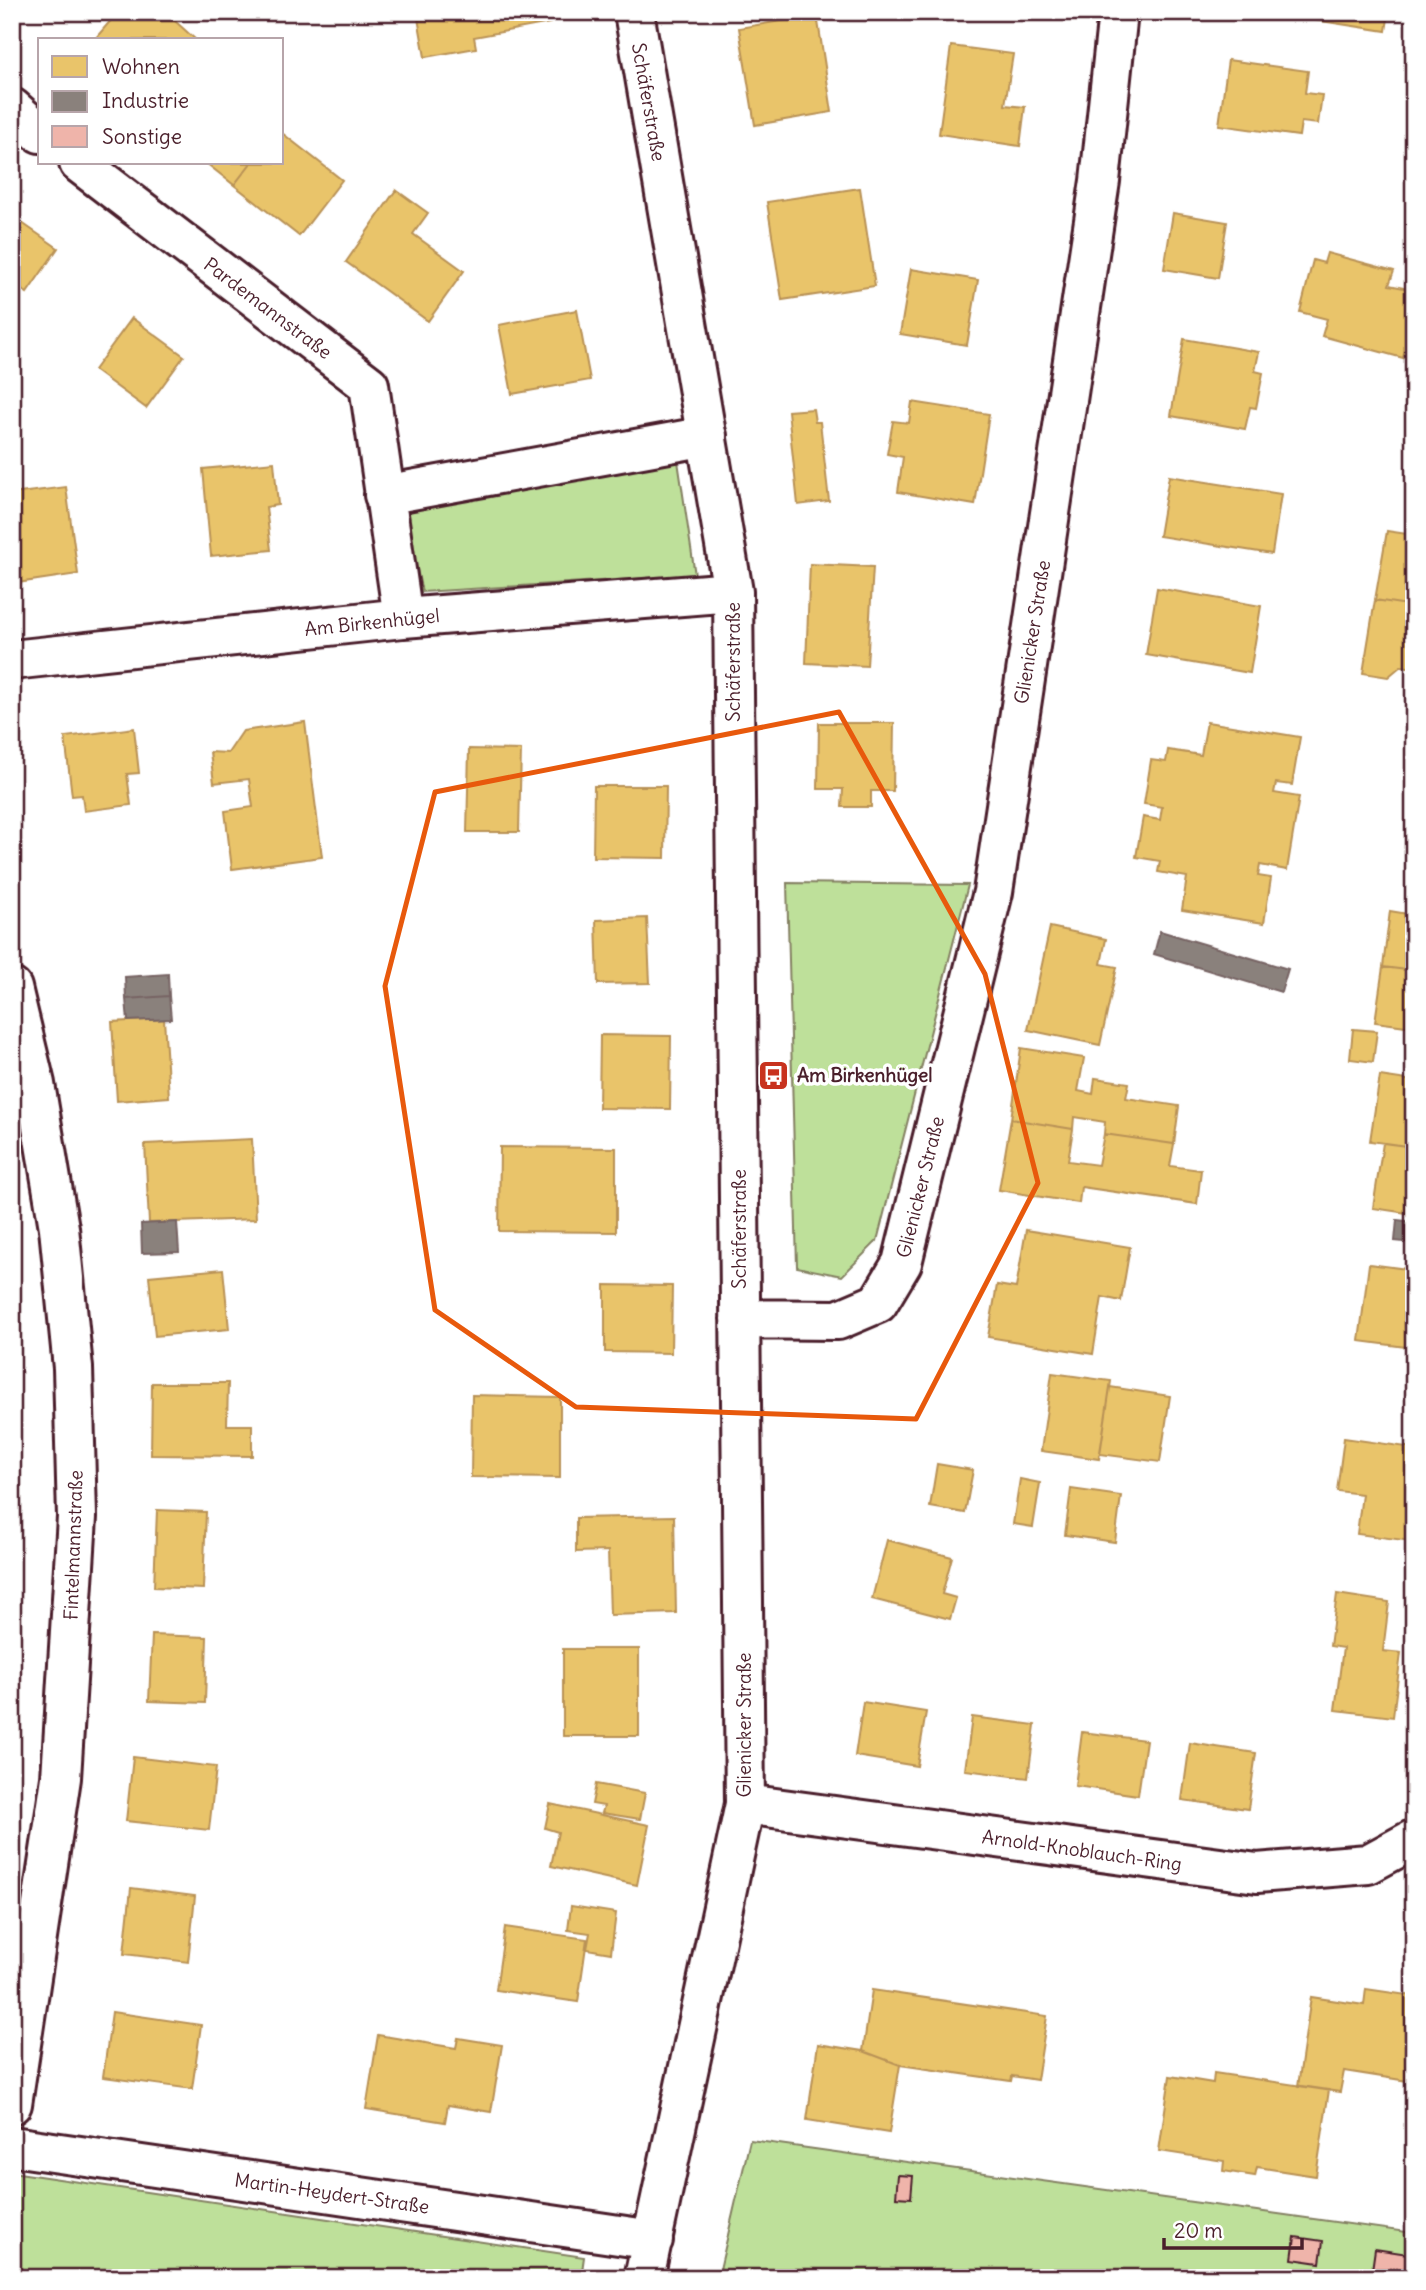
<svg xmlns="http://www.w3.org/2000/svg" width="1426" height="2290" font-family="Delius,sans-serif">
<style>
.green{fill:#bee09a;stroke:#848062;stroke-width:2}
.homes{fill:#e9c46a;stroke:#b99257;stroke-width:2}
.industry{fill:#8a817c;stroke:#776464;stroke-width:2}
.building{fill:#efb4aa;stroke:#4a1f2b;stroke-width:2}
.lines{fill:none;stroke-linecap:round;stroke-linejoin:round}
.minor-casing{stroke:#4a1f2b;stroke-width:44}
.minor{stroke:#fff;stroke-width:38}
.marked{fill:none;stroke:#e8590c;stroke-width:5;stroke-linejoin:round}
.labels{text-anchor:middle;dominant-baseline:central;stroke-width:7;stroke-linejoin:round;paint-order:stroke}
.street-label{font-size:19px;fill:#4a1f2b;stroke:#fff}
.poi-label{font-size:19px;font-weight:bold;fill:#4a1f2b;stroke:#fff;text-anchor:start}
</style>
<rect width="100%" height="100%" fill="#fff"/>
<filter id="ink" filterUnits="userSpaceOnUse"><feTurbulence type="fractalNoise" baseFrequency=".0143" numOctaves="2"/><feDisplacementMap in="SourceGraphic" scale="14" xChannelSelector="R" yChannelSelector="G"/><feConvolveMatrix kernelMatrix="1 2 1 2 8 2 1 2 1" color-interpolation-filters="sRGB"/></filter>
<g filter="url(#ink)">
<path class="green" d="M 678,461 L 695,575 L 422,592 L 404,511 Z
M 787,883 L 968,885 L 877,1241 L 842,1276 L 797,1267 Z
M 750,2140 L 1414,2233 L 1414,2278 L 718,2278 Z
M 12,2172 L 584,2257 L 581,2278 L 12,2278 Z"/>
<path class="homes" d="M 118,12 L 165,12 L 196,40 L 94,40 Z
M 429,12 L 548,12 L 550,23 L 474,37 L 476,48 L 425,57 L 418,18 L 430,16 Z
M 1263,12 L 1389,12 L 1386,31 Z
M 817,15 L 832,112 L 755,125 L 739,28 Z
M 951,46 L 1013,54 L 1005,105 L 1025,107 L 1020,146 L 939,134 Z
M 1228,60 L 1308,71 L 1305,93 L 1322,95 L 1318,124 L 1301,122 L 1299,136 L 1219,125 Z
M 282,133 L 342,180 L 299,236 L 234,185 L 251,163 L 282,163 Z
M 206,163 L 251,163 L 234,185 Z
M 860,188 L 875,286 L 782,300 L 767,202 Z
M 396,190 L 428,213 L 413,234 L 464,271 L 428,321 L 346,262 Z
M 1173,213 L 1227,222 L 1218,278 L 1164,269 Z
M 12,216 L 58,248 L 27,293 L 12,283 Z
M 1327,253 L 1394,271 L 1389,285 L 1414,290 L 1414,334 L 1410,333 L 1403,358 L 1322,336 L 1327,319 L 1300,312 L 1313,260 L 1324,263 Z
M 911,269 L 978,280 L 967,345 L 900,334 Z
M 577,310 L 590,380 L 512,394 L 499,325 Z
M 132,318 L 184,356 L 146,408 L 94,370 Z
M 1184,339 L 1259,352 L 1255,371 L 1263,373 L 1256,408 L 1250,407 L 1245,429 L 1171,416 Z
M 912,402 L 989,414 L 975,505 L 898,492 L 903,457 L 887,454 L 893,421 L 909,423 Z
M 813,409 L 815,422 L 820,422 L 829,501 L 798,505 L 788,411 Z
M 274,462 L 278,505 L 266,507 L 271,550 L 211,556 L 203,469 Z
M 1169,476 L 1281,494 L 1272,554 L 1159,536 Z
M 66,487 L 78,574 L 17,583 L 12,552 L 12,494 Z
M 1387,531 L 1414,535 L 1414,606 L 1375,600 Z
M 810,564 L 873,567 L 867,666 L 806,663 Z
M 1157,588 L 1261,606 L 1250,673 L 1146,655 Z
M 1375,600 L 1414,606 L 1414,668 L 1401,666 L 1388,677 L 1363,673 Z
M 305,722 L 322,857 L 232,869 L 225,811 L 253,807 L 249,779 L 214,783 L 210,752 L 228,753 L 243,731 Z
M 1207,722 L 1300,737 L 1292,785 L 1276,783 L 1274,793 L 1299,797 L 1287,870 L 1260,865 L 1258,876 L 1271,878 L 1264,923 L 1182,910 L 1187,877 L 1158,872 L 1160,861 L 1136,857 L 1143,817 L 1160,820 L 1162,807 L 1144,804 L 1151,760 L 1166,762 L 1168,750 L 1201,755 Z
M 819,723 L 894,723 L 893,791 L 871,791 L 871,807 L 842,807 L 843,789 L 818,789 Z
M 134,728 L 139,773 L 127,774 L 131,805 L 84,811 L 82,795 L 72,796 L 65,737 Z
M 469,749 L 521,750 L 519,832 L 467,832 Z
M 594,786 L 666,786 L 665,858 L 593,857 Z
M 1390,911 L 1414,915 L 1414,971 L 1383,967 Z
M 647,918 L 650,983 L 598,984 L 596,920 Z
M 1050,927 L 1106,939 L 1101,964 L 1117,967 L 1100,1045 L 1028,1030 Z
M 1383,967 L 1414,971 L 1414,1027 L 1375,1022 Z
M 164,1019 L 169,1097 L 117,1101 L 112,1022 Z
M 1353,1029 L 1377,1031 L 1373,1062 L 1350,1059 Z
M 600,1035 L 671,1036 L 670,1109 L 599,1108 Z
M 1021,1048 L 1084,1058 L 1078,1091 L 1093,1094 L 1095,1078 L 1129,1083 L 1126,1098 L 1179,1106 L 1174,1144 L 1104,1134 L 1105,1122 L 1074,1117 L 1073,1129 L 1011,1119 Z
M 1380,1076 L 1414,1081 L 1414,1147 L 1370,1141 Z
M 1011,1119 L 1073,1129 L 1068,1161 L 1098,1165 L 1104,1134 L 1174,1144 L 1170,1166 L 1201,1170 L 1197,1204 L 1081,1187 L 1079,1203 L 999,1190 Z
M 252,1139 L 256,1219 L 149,1223 L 145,1144 Z
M 1383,1143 L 1414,1147 L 1414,1214 L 1373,1208 Z
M 500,1147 L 616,1148 L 616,1232 L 499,1231 Z
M 1026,1230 L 1130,1247 L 1121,1301 L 1102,1297 L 1093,1354 L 988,1337 L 997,1285 L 1016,1288 Z
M 1369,1264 L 1414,1270 L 1414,1348 L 1359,1341 Z
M 223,1269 L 229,1329 L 155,1336 L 149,1276 Z
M 605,1285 L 672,1286 L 671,1353 L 605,1352 Z
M 1052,1373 L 1111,1381 L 1099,1459 L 1041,1451 Z
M 152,1383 L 228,1383 L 227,1425 L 252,1425 L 252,1456 L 151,1455 Z
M 1110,1387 L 1170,1396 L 1160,1462 L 1100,1454 Z
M 472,1395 L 560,1397 L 560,1478 L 471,1477 Z
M 1344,1438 L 1414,1448 L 1414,1524 L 1411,1541 L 1357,1534 L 1362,1494 L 1337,1491 Z
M 937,1464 L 973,1470 L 965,1513 L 930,1507 Z
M 1020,1479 L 1040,1483 L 1033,1527 L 1013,1524 Z
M 1071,1489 L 1121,1496 L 1115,1542 L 1065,1535 Z
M 157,1510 L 206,1512 L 203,1589 L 154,1587 Z
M 674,1516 L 676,1613 L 610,1615 L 608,1551 L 576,1552 L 576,1518 Z
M 887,1540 L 952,1557 L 942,1594 L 956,1598 L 950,1619 L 872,1599 Z
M 1337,1594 L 1389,1602 L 1383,1651 L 1401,1653 L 1393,1717 L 1335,1710 L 1343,1648 L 1330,1646 Z
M 152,1635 L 207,1637 L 205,1703 L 149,1701 Z
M 563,1649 L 639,1649 L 639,1736 L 563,1736 Z
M 863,1702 L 926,1712 L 917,1766 L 855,1756 Z
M 972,1717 L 1035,1725 L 1028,1778 L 965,1770 Z
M 1082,1732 L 1146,1740 L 1138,1795 L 1075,1786 Z
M 1190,1743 L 1256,1753 L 1248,1809 L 1182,1800 Z
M 133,1757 L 216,1767 L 209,1830 L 126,1821 Z
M 596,1784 L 645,1793 L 640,1819 L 602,1813 L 604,1806 L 592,1804 Z
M 550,1804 L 649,1825 L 637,1885 L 551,1866 L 558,1832 L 545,1828 Z
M 131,1888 L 195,1896 L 188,1962 L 124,1954 Z
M 571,1906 L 616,1913 L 611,1953 L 587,1949 L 590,1933 L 568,1930 Z
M 505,1927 L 587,1939 L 578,2002 L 496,1990 Z
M 1366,1989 L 1414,1996 L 1414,2082 L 1344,2071 L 1340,2092 L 1298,2086 L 1311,1997 L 1364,2005 Z
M 872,1990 L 1047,2016 L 1037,2080 L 1012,2076 L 1011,2081 L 900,2065 L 863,2051 Z
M 112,2012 L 201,2025 L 192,2089 L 103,2077 Z
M 378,2035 L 456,2048 L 458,2038 L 502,2045 L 491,2112 L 448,2105 L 445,2122 L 366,2109 Z
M 818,2044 L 863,2051 L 900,2065 L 889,2133 L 807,2120 Z
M 1214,2073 L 1329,2090 L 1316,2176 L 1257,2167 L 1255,2176 L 1223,2171 L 1224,2161 L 1159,2151 L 1170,2076 L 1213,2083 Z"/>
<path class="industry" d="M 1160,931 L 1288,969 L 1281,992 L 1154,954 Z
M 168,974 L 169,996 L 126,999 L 125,977 Z
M 169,996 L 171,1019 L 128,1021 L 126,999 Z
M 1397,1220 L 1414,1222 L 1414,1243 L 1395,1241 Z
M 177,1222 L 179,1252 L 142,1253 L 141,1224 Z"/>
<path class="building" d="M 898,2175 L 913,2176 L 911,2198 L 896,2197 Z
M 1295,2237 L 1323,2241 L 1320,2263 L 1292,2259 Z
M 1375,2249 L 1408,2254 L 1405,2278 L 1371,2277 Z"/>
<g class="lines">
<defs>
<path id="minor" d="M 634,12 L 733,592 L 745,1804 L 644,2278
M 12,108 L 40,133
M 79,163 L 369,385 L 403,618
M 384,495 L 707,436
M 12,660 L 403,618 L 733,592
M 12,988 L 35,1084 L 59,1228 L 73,1368 L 77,1517 L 61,1778 L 12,2104
M 740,1319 L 838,1320 L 878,1303 L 902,1263 L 993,892 L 1100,181 L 1118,12
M 745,1804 L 1257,1873 L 1368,1864 L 1414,1839
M 12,2146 L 653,2240"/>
</defs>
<use href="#minor" class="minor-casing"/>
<use href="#minor" class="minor"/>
</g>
</g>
<path class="marked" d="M 839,712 L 985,974 L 1038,1183 L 916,1419 L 576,1407 L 435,1310 L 385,986 L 435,792 Z"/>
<defs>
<symbol id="bus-square" viewBox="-11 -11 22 22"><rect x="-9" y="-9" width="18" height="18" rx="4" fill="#c8321e" stroke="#fff"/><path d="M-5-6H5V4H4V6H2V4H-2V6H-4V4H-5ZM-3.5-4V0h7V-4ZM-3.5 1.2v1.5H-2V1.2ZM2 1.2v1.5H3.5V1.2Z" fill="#fff"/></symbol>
</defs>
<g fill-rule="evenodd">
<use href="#bus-square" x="756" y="1058" width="35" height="35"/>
</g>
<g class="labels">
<g class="street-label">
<text transform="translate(649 102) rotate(80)">Schäferstraße</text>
<text transform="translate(268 308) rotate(37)">Pardemannstraße</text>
<text transform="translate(372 622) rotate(-6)">Am Birkenhügel</text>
<text transform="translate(1032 632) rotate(-81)">Glienicker Straße</text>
<text transform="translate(733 662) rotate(-90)">Schäferstraße</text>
<text transform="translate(920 1187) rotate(-76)">Glienicker Straße</text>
<text transform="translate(739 1229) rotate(-90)">Schäferstraße</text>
<text transform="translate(73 1545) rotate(-88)">Fintelmannstraße</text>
<text transform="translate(744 1725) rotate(-90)">Glienicker Straße</text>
<text transform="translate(1082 1850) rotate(8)">Arnold-Knoblauch-Ring</text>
<text transform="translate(332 2193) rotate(8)">Martin-Heydert-Straße</text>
</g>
<g class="poi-label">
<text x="797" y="1075">Am Birkenhügel</text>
</g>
</g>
<rect width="1426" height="2290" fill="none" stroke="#fff" stroke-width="42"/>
<rect x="21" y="21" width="1384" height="2248" fill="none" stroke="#4a1f2b" stroke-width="2.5" filter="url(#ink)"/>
<rect x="38" y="38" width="245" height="126" fill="#ffffff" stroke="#b7a5aa" stroke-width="2"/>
<rect x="52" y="56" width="35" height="21" fill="#e9c46a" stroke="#b7a5aa" stroke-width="2"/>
<text x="102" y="74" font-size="21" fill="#4a1f2b">Wohnen</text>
<rect x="52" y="91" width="35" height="21" fill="#8a817c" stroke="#b7a5aa" stroke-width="2"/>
<text x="102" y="108" font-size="21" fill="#4a1f2b">Industrie</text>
<rect x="52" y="126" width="35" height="21" fill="#efb4aa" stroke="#b7a5aa" stroke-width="2"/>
<text x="102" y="144" font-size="21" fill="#4a1f2b">Sonstige</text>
<path d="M1164 2238v10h138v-10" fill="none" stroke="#4a1f2b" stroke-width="3.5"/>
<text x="1174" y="2238" font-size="21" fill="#4a1f2b" stroke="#ffffff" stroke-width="5" paint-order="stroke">20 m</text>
</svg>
